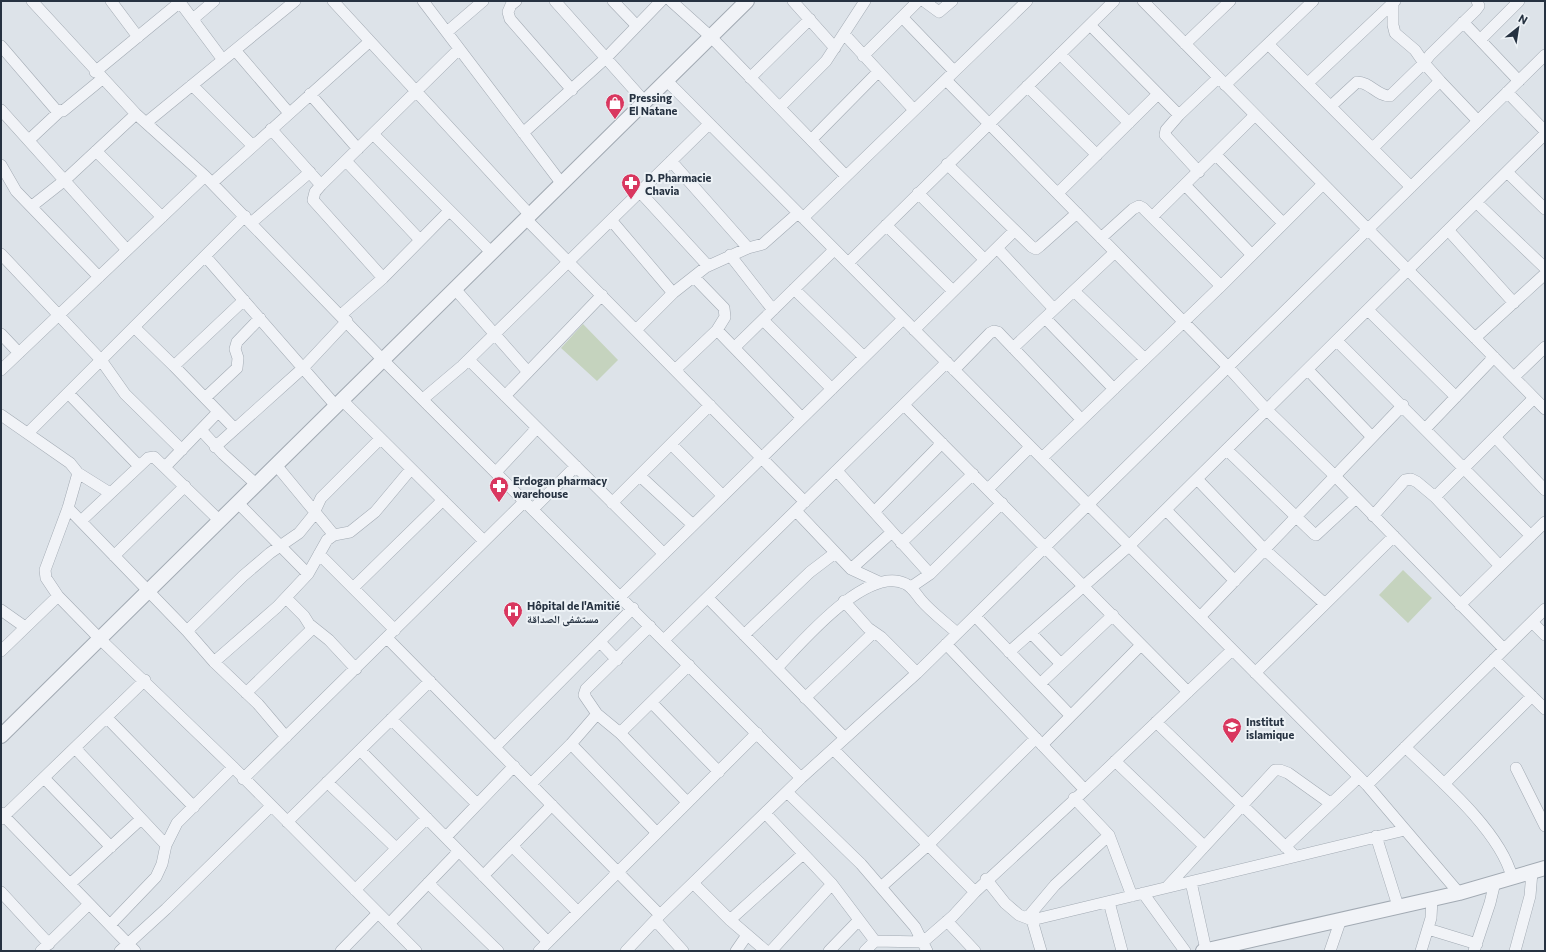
<svg xmlns="http://www.w3.org/2000/svg" width="1546" height="952" font-family="Commissioner,'Noto Naskh Arabic',sans-serif">
<style>
.green{fill:#c5d3be}
.lines{fill:none;stroke-linecap:round;stroke-linejoin:round}
.minor-casing{stroke:#a2aab3;stroke-width:12}
.tertiary-casing{stroke:#a2aab3;stroke-width:16}
.minor{stroke:#f1f3f7;stroke-width:11}
.tertiary{stroke:#f1f3f7;stroke-width:14}
.labels{text-anchor:middle;dominant-baseline:central;stroke-width:4;stroke-linejoin:round;paint-order:stroke}
.poi-label{font-size:11px;font-weight:bold;fill:#263241;stroke:#edf2f6;text-anchor:start}
</style>
<rect width="100%" height="100%" fill="#dde3e9"/>
<path class="green" d="M 583,324 L 618,360 L 597,381 L 561,348 Z
M 1403,570 L 1432,598 L 1408,623 L 1379,595 Z"/>
<g class="lines">
<defs>
<path id="minor" d="M 32,1 L 136,114 L 205,176 L 383,360 L 801,778
M 111,1 L 138,37
M 179,1 L 223,60
M 333,1 L 530,215
M 423,1 L 562,184
M 516,1 L 511,5 L 508,12 L 510,19 L 572,90
M 555,1 L 645,102
M 613,1 L 637,26
M 671,1 L 711,37 L 846,176
M 793,1 L 835,48
M 924,1 L 939,12 L 952,1
M 1143,1 L 1545,409
M 902,17 L 954,71
M 193,19 L 214,1
M 1463,22 L 1519,81
M 1090,25 L 1179,115 L 1218,78
M 447,32 L 483,1
M 845,35 L 914,110
M 1480,40 L 1519,1
M 1185,44 L 1230,1
M 1268,44 L 1411,187
M 1,46 L 56,110 L 63,111 L 102,79
M 235,50 L 289,113
M 1060,54 L 1129,123
M 863,56 L 918,1
M 95,72 L 180,2
M 750,78 L 810,19
M 946,80 L 1228,367 L 1267,410 L 1335,476 L 1504,649
M 667,81 L 1367,785 L 1459,893
M 1440,81 L 1424,63 L 1430,55 L 1476,10 L 1479,6 L 1477,1
M 1308,83 L 1395,1
M 192,85 L 253,146
M 1225,85 L 1313,1
M 1027,86 L 1097,155
M 1507,92 L 1545,131
M 310,94 L 358,149
M 1331,106 L 1357,82 C 1370,82 1377,96 1390,96 L 1424,63 L 1415,50 L 1395,33 L 1393,25 L 1393,4
M 780,107 L 826,61 L 865,1
M 1,110 L 127,250
M 1179,115 L 1166,130 L 1165,135 L 1199,172
M 147,122 L 295,1
M 271,129 L 321,185
M 523,133 L 606,58 L 661,1
M 373,134 L 492,253
M 29,140 L 60,111
M 811,140 L 878,72
M 1373,148 L 1440,81 L 1478,121
M 96,151 L 162,217
M 1216,155 L 1283,223
M 346,161 L 420,240
M 671,161 L 748,248
M 947,164 L 1032,247 L 1036,249 L 1040,246 L 1077,213
M 1,165 L 16,191 L 99,277
M 1508,173 L 1545,209
M 212,183 L 369,42
M 1185,185 L 1252,255
M 640,192 L 708,266
M 918,193 L 985,260
M 1058,193 L 1158,94
M 1477,203 L 1545,268
M 32,206 L 65,180 L 136,114
M 1153,216 L 1255,115
M 803,218 L 1027,1
M 526,219 L 805,502
M 611,220 L 673,293
M 251,223 L 310,172
M 886,225 L 953,291
M 1449,231 L 1514,303
M 1101,238 L 1133,209 L 1139,206 L 1143,208 L 1221,286
M 997,248 L 1054,309
M 1,254 L 101,360 L 125,394 L 182,450
M 730,255 L 773,310
M 205,256 L 336,406
M 848,263 L 1114,1
M 694,277 L 724,308 L 725,317 L 717,330
M 383,278 L 313,200 L 315,192 L 321,185 L 459,49
M 455,289 L 528,372
M 794,289 L 864,357
M 1074,291 L 1145,359
M 1368,310 L 1456,397
M 341,315 L 383,278 L 449,211
M 1045,318 L 1114,389
M 763,320 L 832,389
M 134,327 L 174,366 L 244,300
M 636,330 L 673,293 L 706,267 L 748,248 L 763,244 L 798,213
M 914,330 L 1014,231
M 1,334 L 19,353
M 1475,338 L 1545,274
M 1337,341 L 1531,536
M 735,347 L 834,250
M 1013,348 L 1115,252
M 469,360 L 664,554
M 174,366 L 235,429
M 1,370 L 205,176
M 675,370 L 717,330 L 802,418
M 954,370 L 990,333 L 994,331 L 998,332 L 1081,419
M 1308,370 L 1372,437
M 1514,377 L 1545,347
M 68,393 L 139,466
M 505,396 L 602,295
M 205,398 L 237,368 L 238,358 L 235,349 L 237,342 L 260,318
M 423,399 L 462,366 L 709,124
M 342,400 L 484,541
M 904,405 L 1188,692
M 1,415 L 70,463 L 78,473 L 68,508 L 45,570 L 46,578 L 58,596 L 100,639 L 233,767 L 416,951
M 1426,428 L 1494,357
M 201,430 L 223,454 L 257,485
M 28,433 L 245,216
M 1495,437 L 1545,490
M 671,444 L 723,496
M 215,447 L 303,368 L 347,321
M 1227,450 L 1314,534 L 1316,535 L 1356,498
M 1042,458 L 1221,286 L 1323,184
M 276,465 L 334,535
M 165,467 L 218,412
M 837,471 L 930,574
M 496,472 L 537,428
M 78,473 L 110,493
M 640,476 L 693,525
M 1197,479 L 1265,550 L 1325,604
M 988,489 L 1030,447
M 1435,497 L 1534,398
M 238,503 L 308,574
M 612,503 L 710,405
M 68,508 L 187,631 L 214,662 L 258,704 L 286,737
M 533,509 L 576,466
M 1166,510 L 1235,581
M 796,511 L 851,569 L 879,582
M 874,512 L 942,443
M 1373,516 L 1405,480 L 1411,479 L 1417,482 L 1435,497 L 1500,566
M 81,521 L 148,458 L 154,457 L 220,521
M 901,543 L 973,474
M 319,554 L 395,630
M 114,556 L 185,486
M 851,569 L 892,532
M 354,587 L 443,500
M 911,587 L 930,574 L 1002,503
M 620,597 L 903,319
M 286,598 L 304,616 L 309,624 L 329,640 L 356,669
M 708,598 L 845,738
M 844,601 L 868,628 L 881,637 L 917,673
M 1460,605 L 1545,522
M 1,610 L 25,627
M 975,616 L 1070,715
M 1200,617 L 1403,405
M 1532,622 L 1545,635
M 650,626 L 586,689 L 584,695 L 597,714 L 620,733 L 687,802
M 187,631 L 243,576 L 270,553 L 299,533 L 312,517 L 321,498 L 380,439
M 1031,633 L 1060,663
M 744,635 L 810,572 L 835,553
M 387,638 L 660,915
M 664,640 L 947,362
M 600,642 L 617,660
M 1,651 L 58,596
M 1009,652 L 1129,546 L 1545,134
M 1494,659 L 1545,709
M 214,662 L 277,607 L 308,574 L 327,540 L 334,535 L 350,532 L 375,512 L 411,469
M 777,668 C 801,643 867,564 906,584 C 913,588 916,594 921,600 C 931,612 945,622 957,633
M 1255,673 L 1394,536
M 1041,683 L 1113,615
M 246,693 L 313,628
M 805,698 L 873,633
M 652,703 L 719,772
M 107,718 L 194,807
M 391,719 L 477,804
M 1156,722 L 1295,856
M 620,733 L 689,665
M 571,744 L 657,833
M 1042,745 L 1141,645
M 495,747 L 633,608
M 1405,747 C 1440,780 1500,831 1512,877
M 75,748 L 166,845
M 833,749 L 975,892 L 1085,790 L 946,644
M 360,750 L 548,942
M 1115,761 L 1204,846
M 1516,768 L 1545,826
M 44,778 L 111,847
M 243,779 L 525,501
M 327,782 L 396,848
M 531,784 L 571,744 L 597,714
M 1444,784 L 1532,696
M 1367,785 L 1545,609
M 1085,790 L 1232,650
M 787,792 L 861,864 L 915,927 L 927,951
M 1074,798 L 1109,835 L 1132,896
M 1,813 L 135,951
M 765,813 L 832,884 L 875,941
M 1,819 L 145,680
M 287,822 L 430,681
M 1376,836 L 1398,906
M 446,837 L 514,766
M 512,846 L 578,912
M 1285,847 L 1359,777
M 483,876 L 552,805
M 986,879 L 1005,903 L 1019,915 L 1032,920 L 1041,951
M 1191,882 L 1206,950
M 428,883 L 498,951
M 693,883 L 730,920 L 766,951
M 70,884 L 141,819
M 881,887 L 928,845 L 1036,738
M 1167,887 L 1275,770 L 1280,770 L 1288,773 L 1330,803
M 355,890 L 427,818
M 1,892 L 49,944
M 1143,893 L 1185,951
M 1109,902 L 1122,951
M 1028,917 L 1055,885 L 1109,835
M 730,920 L 803,854
M 1032,920 L 1405,830
M 656,921 L 683,951
M 947,921 L 975,951
M 389,924 L 459,851
M 110,925 L 156,877 L 162,864 L 166,845 L 177,823 L 233,767
M 1428,929 L 1477,944
M 41,951 L 89,904
M 120,951 L 166,909 L 271,806
M 341,951 L 378,913
M 539,951 L 757,733
M 626,951 L 660,915 L 801,778 L 917,673 L 1545,55
M 736,951 L 747,935
M 771,951 L 832,884
M 829,951 L 859,920
M 865,951 L 875,941 L 923,942 L 953,916 L 975,892
M 1330,951 L 1341,919
M 1421,951 L 1431,918 L 1432,899
M 1474,951 L 1490,903 L 1495,882
M 1515,951 L 1530,896 L 1532,872"/>
<path id="tertiary" d="M 1,736 L 747,1
M 1203,951 L 1459,893 L 1545,868"/>
</defs>
<use href="#minor" class="minor-casing"/>
<use href="#tertiary" class="tertiary-casing"/>
<use href="#minor" class="minor"/>
<use href="#tertiary" class="tertiary"/>
</g>
<defs>
<symbol id="shop-pin" viewBox="-11 -11 22 30"><path d="M0 17L-7.5 6A9.5 9.5 0 1 1 7.5 6Z" fill="#d9375f" stroke="#edf2f6"/><path d="M-5-2.5h2.3a2.7 3.5 0 0 1 5.4 0H5L5.5 6h-11ZM-1.5-2.5h3a1.5 2.3 0 0 0-3 0Z" fill="#fff"/></symbol>
<symbol id="pharmacy-pin" viewBox="-11 -11 22 30"><path d="M0 17L-7.5 6A9.5 9.5 0 1 1 7.5 6Z" fill="#d9375f" stroke="#edf2f6"/><path d="M-2-6h4v4h4v4h-4v4h-4v-4h-4v-4h4Z" fill="#fff"/></symbol>
<symbol id="hospital-pin" viewBox="-11 -11 22 30"><path d="M0 17L-7.5 6A9.5 9.5 0 1 1 7.5 6Z" fill="#d9375f" stroke="#edf2f6"/><path d="M-5-5h3v3.5h4V-5h3V5h-3V1.5h-4V5h-3Z" fill="#fff"/></symbol>
<symbol id="university-pin" viewBox="-11 -11 22 30"><path d="M0 17L-7.5 6A9.5 9.5 0 1 1 7.5 6Z" fill="#d9375f" stroke="#edf2f6"/><path d="M0-5L7-2L0 1L-7-2ZM-4 1L0 2.5L4 1V4Q0 6-4 4Z" fill="#fff"/></symbol>
</defs>
<g fill-rule="evenodd">
<use href="#shop-pin" x="604" y="92" width="22" height="30"/>
<use href="#pharmacy-pin" x="620" y="172" width="22" height="30"/>
<use href="#pharmacy-pin" x="488" y="475" width="22" height="30"/>
<use href="#hospital-pin" x="502" y="600" width="22" height="30"/>
<use href="#university-pin" x="1221" y="716" width="22" height="30"/>
</g>
<g class="labels">
<g class="poi-label">
<text x="629" y="97">Pressing<tspan x="629" dy="13">El Natane</tspan></text>
<text x="645" y="177">D. Pharmacie<tspan x="645" dy="13">Chavia</tspan></text>
<text x="513" y="480">Erdogan pharmacy<tspan x="513" dy="13">warehouse</tspan></text>
<text x="527" y="605">Hôpital de l'Amitié<tspan x="527" dy="13">مستشفى الصداقة</tspan></text>
<text x="1246" y="721">Institut<tspan x="1246" dy="13">islamique</tspan></text>
</g>
</g>
<rect width="1546" height="952" fill="none" stroke="#263241" stroke-width="4"/>
<g transform="translate(1518 28) rotate(30)" stroke="#edf2f6" stroke-width="3" paint-order="stroke">
<path d="M0-3L7 15L0 10L-7 15Z" fill="#263241"/>
<text y="-6" font-size="11" font-weight="bold" text-anchor="middle" fill="#263241">N</text>
</g>
</svg>
